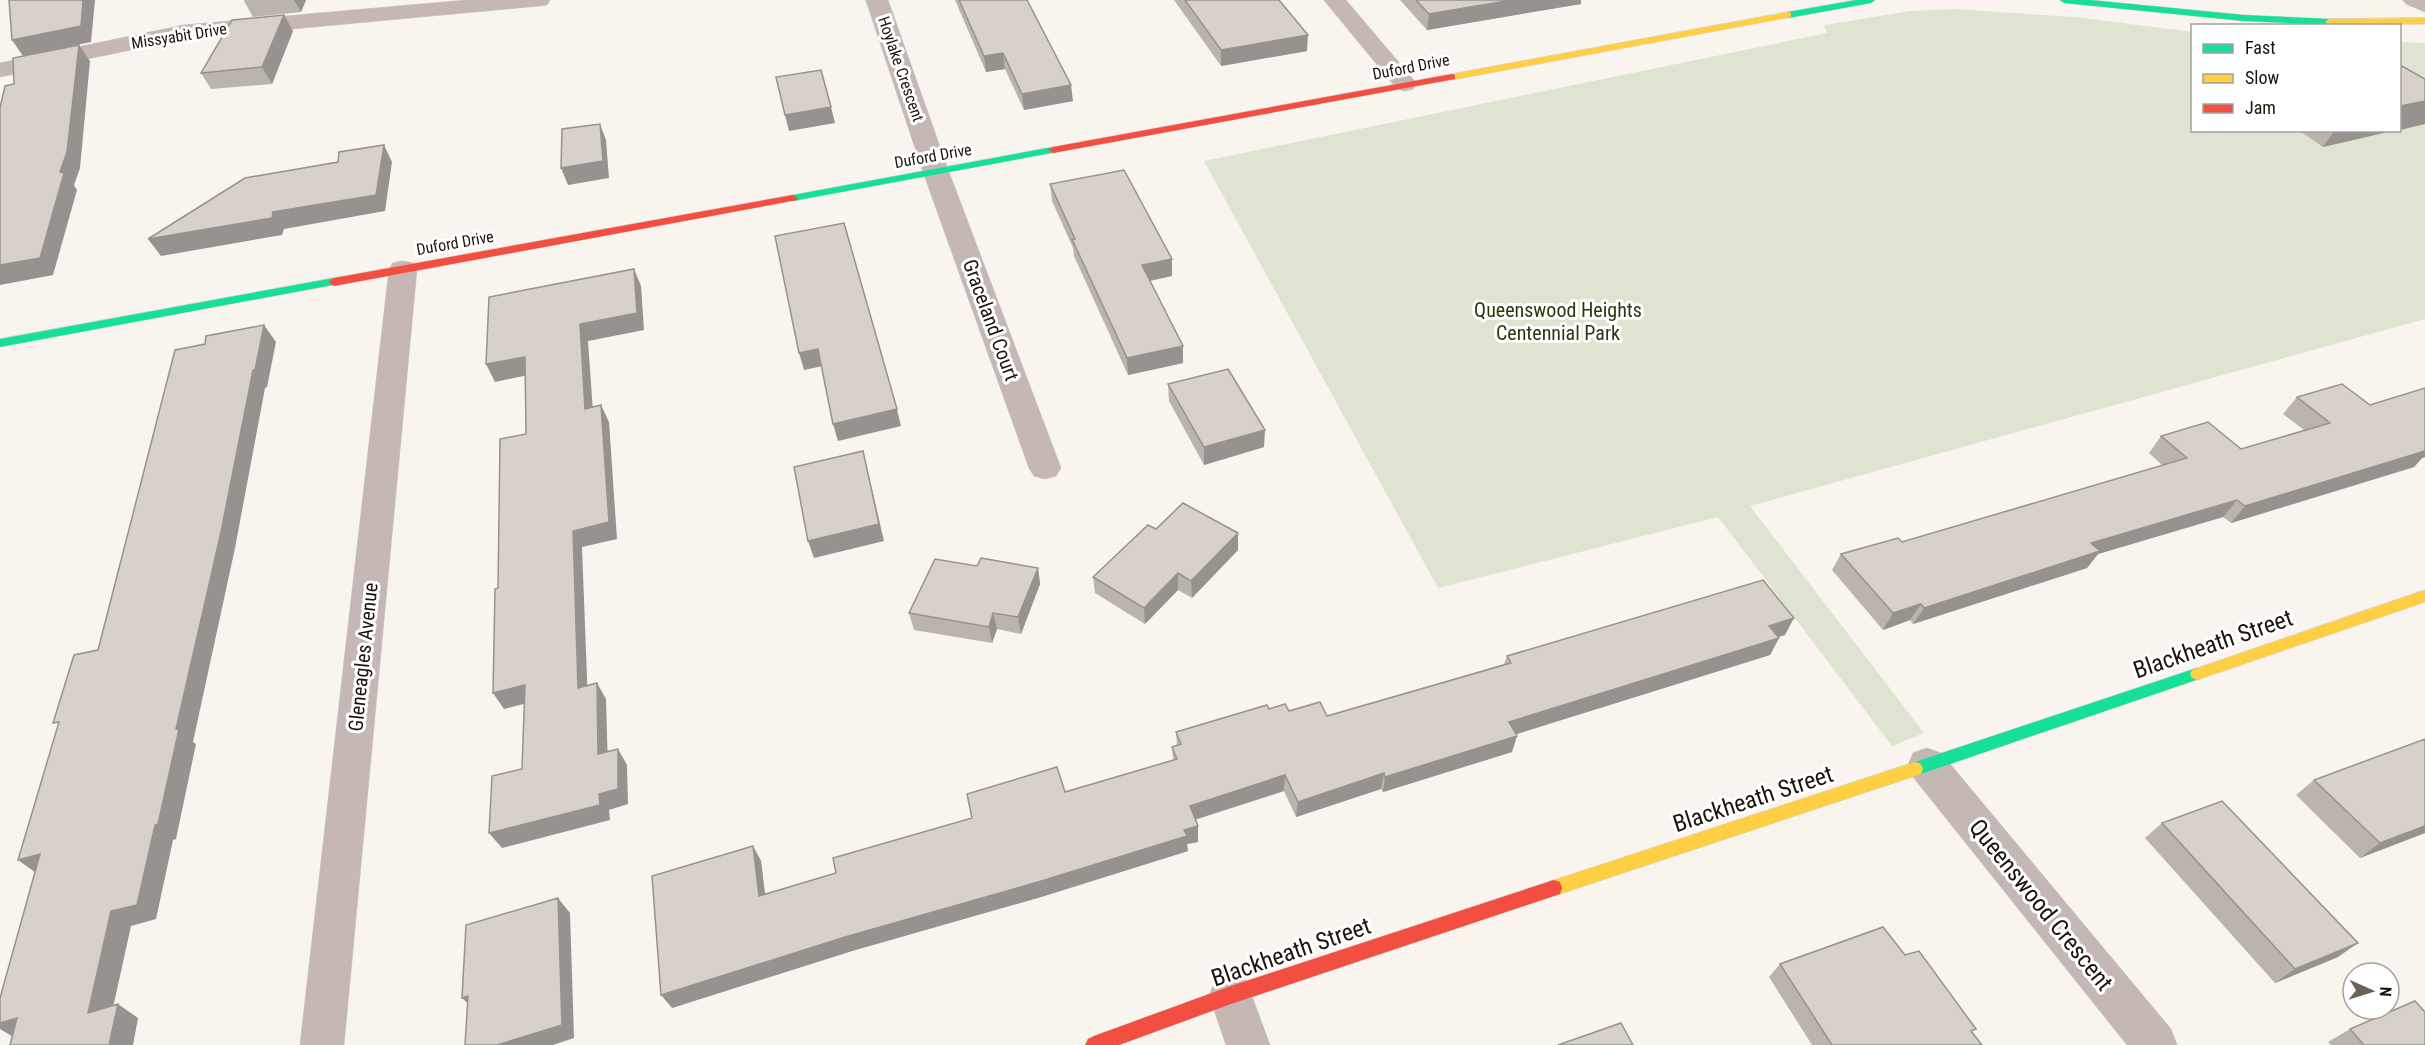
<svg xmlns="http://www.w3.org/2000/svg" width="2425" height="1045" font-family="'Roboto Condensed',sans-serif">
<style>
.green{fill:#dfe4d2}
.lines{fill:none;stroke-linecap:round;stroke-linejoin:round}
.lane-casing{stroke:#d5d0ca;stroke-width:1}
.street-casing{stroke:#d5d0ca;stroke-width:1}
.fast-casing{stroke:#d5d0ca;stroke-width:1}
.slow-casing{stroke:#d5d0ca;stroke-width:1}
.jam-casing{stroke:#d5d0ca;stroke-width:1}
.lane{fill:#c4b7b4;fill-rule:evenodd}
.street{fill:#c4b7b4;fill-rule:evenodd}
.fast{fill:#16e098;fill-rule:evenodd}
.slow{fill:#ffcf43;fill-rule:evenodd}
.jam{fill:#f24e42;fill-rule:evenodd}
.wall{fill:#bab4ad}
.shaded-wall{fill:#97928d}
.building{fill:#d8d1c9;stroke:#97928d;stroke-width:1.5}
.labels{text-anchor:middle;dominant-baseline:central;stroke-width:6;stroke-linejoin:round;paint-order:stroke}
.far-street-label{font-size:16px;fill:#1b1309;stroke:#fff}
.park-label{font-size:20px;fill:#28390d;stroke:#fff}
.street-label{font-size:20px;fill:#1b1309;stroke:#fff}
.near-street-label{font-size:24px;fill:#1b1309;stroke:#fff}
</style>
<rect width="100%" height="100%" fill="#f9f4ee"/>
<path class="green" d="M 1954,9 L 2075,17 L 2192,32 L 2192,130 L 2400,130 L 2400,42 L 2425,43 L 2425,319 L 1750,506 L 1924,733 L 1892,746 L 1718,517 L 1438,588 L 1204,161 L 1827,33 L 1824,25 L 1911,11 Z"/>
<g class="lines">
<defs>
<path id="lane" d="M 2403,0 L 2425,0 L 2425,12 L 2406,4 Z"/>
<path id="street" d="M 467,0 L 550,0 L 547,5 L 539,6 L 184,39 L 0,77 L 0,63 L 184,25 Z
M 866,0 L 888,0 L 949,172 L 1061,468 L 1056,476 L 1045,479 L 1034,476 L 1029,468 L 923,172 Z
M 1324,0 L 1346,0 L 1413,79 L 1417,84 L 1413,89 L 1405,91 L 1397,89 Z
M 403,261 L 413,263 L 417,269 L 344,1045 L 300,1045 L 389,269 L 393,263 Z
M 1927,748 L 1941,753 L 2171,1029 L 2177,1045 L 2127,1045 L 1913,777 L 1908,765 L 1913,753 Z
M 1231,974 L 1246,980 L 1270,1045 L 1226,1045 L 1209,995 L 1216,980 Z"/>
<path id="fast" d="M 1856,0 L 1875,0 L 1871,3 L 1788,18 L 1784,15 L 1788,12 Z
M 2060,0 L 2090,0 L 2244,15 L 2329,19 L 2333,22 L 2329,25 L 2244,21 L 2064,3 Z
M 1053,147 L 1057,148 L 1057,152 L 793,201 L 788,198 L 793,195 Z
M 334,278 L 338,280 L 338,284 L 0,347 L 0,339 Z
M 2197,668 L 2202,670 L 2204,674 L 2202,678 L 1915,776 L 1909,774 L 1907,769 L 1909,764 Z"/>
<path id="slow" d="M 1788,12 L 1791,13 L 1791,17 L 1452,80 L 1447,77 L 1452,74 Z
M 2425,18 L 2425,24 L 2329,25 L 2325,22 L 2329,19 Z
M 2425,590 L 2425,602 L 2197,680 L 2192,678 L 2190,674 L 2192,670 Z
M 1915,762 L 1921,764 L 1923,769 L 1921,774 L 1915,776 L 1554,896 L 1548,894 L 1546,888 L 1548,882 L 1554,880 Z"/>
<path id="jam" d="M 1452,74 L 1455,75 L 1455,79 L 1053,153 L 1048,150 L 1053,147 Z
M 793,195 L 798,198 L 797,200 L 334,286 L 328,282 L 334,278 Z
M 1554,880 L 1560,882 L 1562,888 L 1560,894 L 1554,896 L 1231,1004 L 1119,1045 L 1085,1045 L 1088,1039 L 1094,1036 L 1231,986 Z"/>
</defs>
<use href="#lane" class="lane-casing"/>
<use href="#street" class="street-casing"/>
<use href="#fast" class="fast-casing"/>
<use href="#slow" class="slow-casing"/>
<use href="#jam" class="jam-casing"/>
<use href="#lane" class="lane"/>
<use href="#street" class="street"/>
<use href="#fast" class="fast"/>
<use href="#slow" class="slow"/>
<use href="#jam" class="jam"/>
</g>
<path class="wall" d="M 245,0 L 306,0 L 301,12 L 253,17 L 244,1 Z
M 955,0 L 1027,0 L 1073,101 L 1024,110 L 1005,69 L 986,72 Z
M 1174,0 L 1279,0 L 1307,51 L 1221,66 Z
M 1400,0 L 1581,0 L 1581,4 L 1427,30 Z
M 284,15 L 293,31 L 272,84 L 211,89 L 201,73 Z
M 2298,130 L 2396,130 L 2323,147 Z
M 1050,184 L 1172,276 L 1150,281 L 1183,346 L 1183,363 L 1128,375 L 1074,256 L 1073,248 L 1052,201 Z
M 1168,384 L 1264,447 L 1204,465 L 1169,401 Z
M 2425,388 L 2425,457 L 2422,458 L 2414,467 L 2231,523 L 2223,517 L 2098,554 L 2087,568 L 1913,624 L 1910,620 L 1883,630 L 1832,570 L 1841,554 L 1902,542 L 2162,465 L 2149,453 L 2161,436 L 2241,449 L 2304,430 L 2283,414 L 2297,397 L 2370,405 Z
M 1156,529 L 1238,533 L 1238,550 L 1192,598 L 1178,590 L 1145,624 L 1095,593 L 1093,577 Z
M 1038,568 L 1040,584 L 1021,634 L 997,629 L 992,643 L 914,630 L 909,613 Z
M 1785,635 L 1778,637 L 1779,638 L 1770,655 L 1516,734 L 1512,752 L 1383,792 L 1381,789 L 1296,817 L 1284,791 L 1195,820 L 1198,842 L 1187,844 L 1188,851 L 1041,897 L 852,951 L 672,1008 L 753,846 L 761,861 L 765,895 L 836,873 L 1065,792 L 1173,760 L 1172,747 L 1177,746 L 1176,732 L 1269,709 L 1289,711 L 1327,716 L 1504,664 L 1507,656 Z
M 2314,780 L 2425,833 L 2360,858 L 2296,795 Z
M 2162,823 L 2338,957 L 2275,983 L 2145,838 Z
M 1905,955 L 1972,1032 L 1982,1045 L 1812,1045 L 1769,977 L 1780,964 Z
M 2350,1029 L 2425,1045 L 2331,1045 L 2328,1042 Z"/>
<path class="shaded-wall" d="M 83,0 L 95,0 L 91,42 L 23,56 L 12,40 Z
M 294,0 L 306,0 L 301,12 Z
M 1512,0 L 1581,0 L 1581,4 L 1427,30 L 1429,14 Z
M 284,15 L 293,31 L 272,84 L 262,67 Z
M 1308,35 L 1307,51 L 1221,66 L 1221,50 Z
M 79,45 L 90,61 L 80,168 L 74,185 L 77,190 L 53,275 L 0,285 L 0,265 L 60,172 Z
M 1003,53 L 1005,69 L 986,72 L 984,56 Z
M 1071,85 L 1073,101 L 1024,110 L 1022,94 Z
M 2425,101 L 2425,124 L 2400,130 L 2400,106 Z
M 831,107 L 835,123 L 789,131 L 785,115 Z
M 600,124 L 606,140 L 609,178 L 568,185 L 561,168 Z
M 2335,130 L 2396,130 L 2323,147 Z
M 384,145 L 392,162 L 385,211 L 284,229 L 282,235 L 161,256 L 148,239 L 273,212 Z
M 1172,259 L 1172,276 L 1143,282 L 1142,265 Z
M 634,269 L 641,286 L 644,330 L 588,341 L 594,426 L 585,409 L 580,324 Z
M 264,325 L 276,342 L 267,387 L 265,388 L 235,548 L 193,742 L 196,744 L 176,839 L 173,840 L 156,919 L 131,926 L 109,1026 L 88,1013 L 111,911 L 176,729 L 253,370 Z
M 1183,346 L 1183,363 L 1128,375 L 1127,358 Z
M 818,349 L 823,366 L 804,370 L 799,353 Z
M 525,357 L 533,374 L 495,382 L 486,364 Z
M 601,405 L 609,422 L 617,539 L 582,547 L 588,704 L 578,688 L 573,531 Z
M 897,409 L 901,426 L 838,441 L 833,424 Z
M 1265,430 L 1264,447 L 1204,465 L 1204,447 Z
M 2425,445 L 2425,457 L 2422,458 L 2414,467 L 2231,523 L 2245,506 Z
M 863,451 L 884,541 L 814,558 L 808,541 Z
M 2237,500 L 2223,517 L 2098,554 L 2087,568 L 1913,624 L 1924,608 L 2091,543 Z
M 1238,533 L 1238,550 L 1192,598 L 1191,581 Z
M 1038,568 L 1040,584 L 1021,634 L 1018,617 Z
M 1178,573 L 1178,590 L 1145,624 L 1144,608 Z
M 1921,604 L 1910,620 L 1883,630 L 1893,613 Z
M 993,613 L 997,629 L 992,643 L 989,627 Z
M 1794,618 L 1785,635 L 1761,642 L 1769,626 Z
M 1779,638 L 1770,655 L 1504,738 L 1509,722 Z
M 597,683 L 606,699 L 608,770 L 598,754 Z
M 525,685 L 535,701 L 504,709 L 493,693 Z
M 1517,736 L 1512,752 L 1383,792 L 1385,777 Z
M 618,749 L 627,765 L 628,804 L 609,810 L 610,820 L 502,848 L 489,833 L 599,794 Z
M 1384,773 L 1381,789 L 1296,817 L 1298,802 Z
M 1285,775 L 1284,791 L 1190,821 L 1190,806 Z
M 1198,826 L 1198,842 L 1187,844 L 1188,851 L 1041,897 L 852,951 L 672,1008 L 661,995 L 1184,830 Z
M 2425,826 L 2425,833 L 2360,858 L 2380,843 Z
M 753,846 L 761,861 L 767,911 L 759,896 Z
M 40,854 L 39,875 L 18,860 Z
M 558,898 L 570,913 L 574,1038 L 553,1045 L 497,1045 Z
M 2358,943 L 2338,957 L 2275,983 L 2295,969 Z
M 468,996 L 476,1011 L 462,998 Z
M 118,1004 L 138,1018 L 133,1045 L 109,1045 Z
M 17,1018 L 15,1038 L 0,1029 L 0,1023 Z"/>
<path class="building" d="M 9,0 L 83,0 L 81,26 L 12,40 Z
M 959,0 L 1027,0 L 1071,85 L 1022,94 L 1003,53 L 984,56 Z
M 1185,0 L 1279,0 L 1308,35 L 1221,50 Z
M 1416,0 L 1512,0 L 1429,14 Z
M 284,15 L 262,67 L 201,73 L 232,20 Z
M 79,45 L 67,152 L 60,172 L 64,173 L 40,258 L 0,265 L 0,108 L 5,86 L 14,84 L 13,58 Z
M 2400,65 L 2425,79 L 2425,101 L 2400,106 Z
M 821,70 L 831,107 L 785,115 L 776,77 Z
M 600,124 L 603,161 L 561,168 L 562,129 Z
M 384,145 L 376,195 L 273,212 L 272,218 L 148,239 L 245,178 L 338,162 L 339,152 Z
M 1124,170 L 1172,259 L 1142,265 L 1183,346 L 1127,358 L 1072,239 L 1075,239 L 1050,184 Z
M 844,223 L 897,409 L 833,424 L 818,349 L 799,353 L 775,236 Z
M 634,269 L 637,313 L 580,324 L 585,409 L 601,405 L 609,522 L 573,531 L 578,688 L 597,683 L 598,754 L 618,749 L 618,789 L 599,794 L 600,805 L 489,833 L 492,776 L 522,769 L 525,685 L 493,693 L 495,589 L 498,588 L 500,439 L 526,434 L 525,357 L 486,364 L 489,297 Z
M 264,325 L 255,370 L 253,370 L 221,532 L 176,729 L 179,729 L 158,824 L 155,825 L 137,905 L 111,911 L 88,1013 L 118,1004 L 109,1045 L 10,1045 L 17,1018 L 0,1023 L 0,998 L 40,854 L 18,860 L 59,722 L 53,723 L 74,655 L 98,650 L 175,350 L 205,344 L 206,336 Z
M 1228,369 L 1265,430 L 1204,447 L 1168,384 Z
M 2342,384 L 2370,405 L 2425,388 L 2425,451 L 2245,506 L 2237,500 L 2091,543 L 2100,551 L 1924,608 L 1921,604 L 1893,613 L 1841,554 L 1898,538 L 1902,542 L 2187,458 L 2161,436 L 2208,422 L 2241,449 L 2330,423 L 2297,397 Z
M 863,451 L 879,524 L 808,541 L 794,467 Z
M 1183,503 L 1238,533 L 1191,581 L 1178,573 L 1144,608 L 1093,577 L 1148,525 L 1156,529 Z
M 981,558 L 1038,568 L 1018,617 L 993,613 L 989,627 L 909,613 L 935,559 L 977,566 Z
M 1763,580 L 1794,618 L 1769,626 L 1779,638 L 1509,722 L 1517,736 L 1385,777 L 1384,773 L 1298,802 L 1285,775 L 1190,806 L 1198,826 L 1184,830 L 1187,836 L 1038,882 L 845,937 L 661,995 L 652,876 L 753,846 L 759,896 L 836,873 L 833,858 L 972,818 L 967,794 L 1057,767 L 1065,792 L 1177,759 L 1172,747 L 1181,744 L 1176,732 L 1267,705 L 1269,709 L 1285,704 L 1289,711 L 1320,702 L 1327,716 L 1511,663 L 1507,656 Z
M 2425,739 L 2425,826 L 2380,843 L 2314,780 Z
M 2222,801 L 2358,943 L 2295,969 L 2162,823 Z
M 558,898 L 562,1025 L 497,1045 L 465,1045 L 468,996 L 462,998 L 466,925 Z
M 1883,927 L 1905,955 L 1919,951 L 1976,1029 L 1971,1031 L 1982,1045 L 1832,1045 L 1780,964 Z
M 2415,1001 L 2425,1012 L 2425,1045 L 2364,1045 L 2350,1029 Z
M 1621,1023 L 1633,1045 L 1558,1045 Z"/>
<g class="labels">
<g class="far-street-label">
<text transform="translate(179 36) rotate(-9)">Missyabit Drive</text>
<text transform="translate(1411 67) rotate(-11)">Duford Drive</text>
<text transform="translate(901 69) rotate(71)">Hoylake Crescent</text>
<text transform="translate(933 156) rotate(-10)">Duford Drive</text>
<text transform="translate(455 243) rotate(-10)">Duford Drive</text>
</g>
<g class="park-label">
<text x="1558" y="310">Queenswood Heights<tspan x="1558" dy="23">Centennial Park</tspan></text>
</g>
<g class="street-label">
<text transform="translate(991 320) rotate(70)">Graceland Court</text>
<text transform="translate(363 657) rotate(-84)">Gleneagles Avenue</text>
</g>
<g class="near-street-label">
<text transform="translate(2213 644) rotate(-19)">Blackheath Street</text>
<text transform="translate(1753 799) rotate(-18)">Blackheath Street</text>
<text transform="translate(2041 905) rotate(51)">Queenswood Crescent</text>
<text transform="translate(1291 952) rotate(-19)">Blackheath Street</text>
</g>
</g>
<rect x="2191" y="24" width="210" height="108" fill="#ffffff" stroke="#a4a19d" stroke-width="1.5"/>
<rect x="2203" y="44" width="30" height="9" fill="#16e098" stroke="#a4a19d" stroke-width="1.5"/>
<text x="2245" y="54" font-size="18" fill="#1b1309">Fast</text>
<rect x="2203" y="74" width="30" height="9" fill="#ffcf43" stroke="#a4a19d" stroke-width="1.5"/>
<text x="2245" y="84" font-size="18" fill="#1b1309">Slow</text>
<rect x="2203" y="104" width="30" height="9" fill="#f24e42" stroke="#a4a19d" stroke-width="1.5"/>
<text x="2245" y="114" font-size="18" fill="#1b1309">Jam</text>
<g transform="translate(2371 991) rotate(93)"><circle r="28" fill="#ffffff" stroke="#a4a19d" stroke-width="1.5"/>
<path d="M0-4.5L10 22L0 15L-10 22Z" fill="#696259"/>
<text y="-9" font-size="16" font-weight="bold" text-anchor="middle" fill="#1b1309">N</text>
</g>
</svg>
